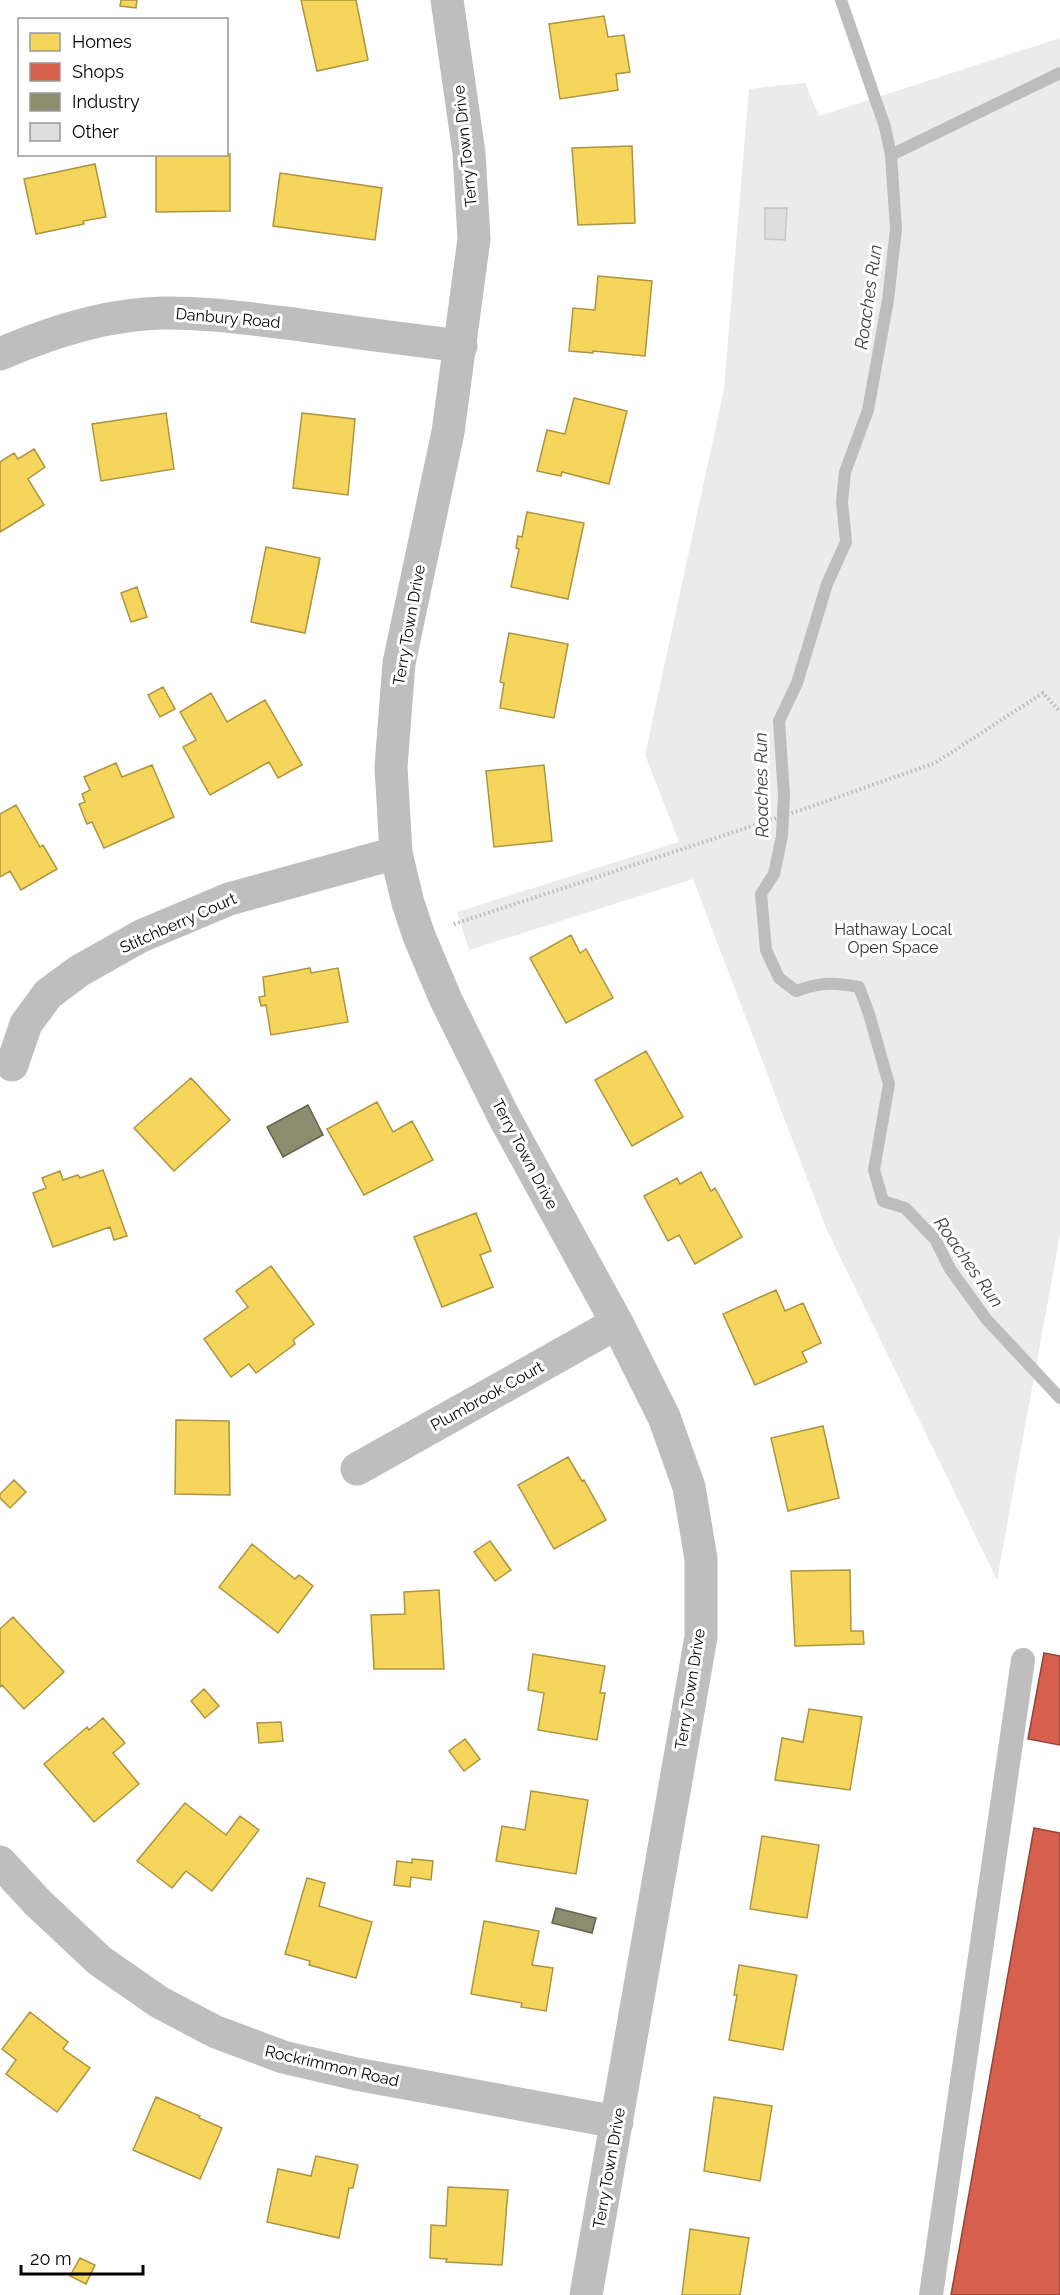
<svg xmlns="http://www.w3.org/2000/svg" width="1060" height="2295" font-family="Raleway,sans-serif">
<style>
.green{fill:#ebebeb}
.homes{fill:#f6d55c;stroke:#ac9540;stroke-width:1.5}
.shops{fill:#d6604d;stroke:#964336;stroke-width:1.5}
.industry{fill:#8c8c6e;stroke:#62624d;stroke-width:1.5}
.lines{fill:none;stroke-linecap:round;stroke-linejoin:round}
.stream{stroke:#bdbdbd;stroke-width:12}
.building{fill:#dedede;stroke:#c6c6c6;stroke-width:1.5}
.path{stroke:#b9b9b9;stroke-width:4;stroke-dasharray:1.5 3;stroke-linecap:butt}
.service{stroke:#bebebe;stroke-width:24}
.minor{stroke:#bebebe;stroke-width:33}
.labels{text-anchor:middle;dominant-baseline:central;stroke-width:6;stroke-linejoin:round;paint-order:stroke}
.street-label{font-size:16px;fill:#000;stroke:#fff}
.park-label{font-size:16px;fill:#313131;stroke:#fff}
.water-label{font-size:18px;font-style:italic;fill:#424242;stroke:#fff}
</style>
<rect width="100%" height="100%" fill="#fff"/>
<path class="green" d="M 1060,38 L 1060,1235 L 997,1580 L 826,1228 L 693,879 L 469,950 L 457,912 L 679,842 L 645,755 L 724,389 L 749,89 L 805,83 L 819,116 Z"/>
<path class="homes" d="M 121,0 L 137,0 L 136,8 L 120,6 Z
M 301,0 L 356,0 L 368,60 L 317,71 Z
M 604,16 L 608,37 L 624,35 L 630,72 L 616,74 L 618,90 L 560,99 L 549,24 Z
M 632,146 L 635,223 L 578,225 L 572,148 Z
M 230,154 L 230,211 L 156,212 L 156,155 Z
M 95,164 L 106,217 L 83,221 L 84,224 L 36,234 L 24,179 Z
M 280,173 L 382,188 L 375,240 L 273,226 Z
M 598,276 L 652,281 L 645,356 L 593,351 L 593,353 L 569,351 L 573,308 L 595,310 Z
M 574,398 L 627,411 L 609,484 L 562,472 L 561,476 L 537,471 L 547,430 L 565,434 Z
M 166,413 L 174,469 L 101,481 L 92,424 Z
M 302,413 L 355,419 L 348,495 L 293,488 Z
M 34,449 L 45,467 L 28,479 L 44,505 L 0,532 L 0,462 L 14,453 L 18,459 Z
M 527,512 L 584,523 L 568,599 L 511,587 L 519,549 L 516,548 L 518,536 L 522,537 Z
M 266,547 L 320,558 L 305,633 L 251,622 Z
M 137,587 L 147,617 L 131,622 L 121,593 Z
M 509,633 L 568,644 L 554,718 L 500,708 L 504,683 L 500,682 Z
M 163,687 L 175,709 L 160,717 L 148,695 Z
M 211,693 L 227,722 L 265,700 L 302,765 L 278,778 L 269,762 L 210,795 L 183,747 L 196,740 L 180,712 Z
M 116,763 L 122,777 L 152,765 L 174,817 L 104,848 L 92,822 L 87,824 L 79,804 L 85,802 L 82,794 L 90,790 L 84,777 Z
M 544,765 L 552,841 L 494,847 L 486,771 Z
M 16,805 L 40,847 L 43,845 L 57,869 L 21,890 L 10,871 L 0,877 L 0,814 Z
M 571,935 L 580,953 L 586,949 L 613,998 L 566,1023 L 530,958 Z
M 310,968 L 311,973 L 338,968 L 348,1022 L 271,1035 L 266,1005 L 261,1006 L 259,997 L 265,996 L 263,977 Z
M 646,1051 L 683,1117 L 632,1146 L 595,1080 Z
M 191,1078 L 230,1120 L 174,1171 L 134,1128 Z
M 377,1102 L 393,1132 L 412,1121 L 433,1160 L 364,1195 L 327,1129 Z
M 103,1170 L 127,1236 L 114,1240 L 110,1227 L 53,1247 L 33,1193 L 46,1188 L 42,1178 L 60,1171 L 63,1180 L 78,1175 L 80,1178 Z
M 701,1172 L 711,1191 L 715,1188 L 742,1237 L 695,1264 L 679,1235 L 668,1241 L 644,1196 L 677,1178 L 680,1184 Z
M 476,1213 L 491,1251 L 480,1255 L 493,1287 L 442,1307 L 414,1237 Z
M 271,1266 L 314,1324 L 293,1340 L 295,1344 L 256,1373 L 249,1364 L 231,1377 L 204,1339 L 248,1307 L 236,1291 Z
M 776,1290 L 785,1311 L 803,1303 L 821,1343 L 802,1352 L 807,1362 L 755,1385 L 723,1314 Z
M 176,1420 L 229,1421 L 230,1495 L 175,1494 Z
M 823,1426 L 839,1498 L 788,1511 L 771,1438 Z
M 568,1457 L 582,1481 L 584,1480 L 606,1520 L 554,1549 L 518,1485 Z
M 14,1480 L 26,1492 L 10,1508 L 0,1498 L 0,1494 Z
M 490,1541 L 511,1570 L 495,1581 L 474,1552 Z
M 252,1544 L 295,1579 L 299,1575 L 313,1586 L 278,1633 L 219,1587 Z
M 850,1570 L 851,1631 L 863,1631 L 864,1644 L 795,1646 L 791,1571 Z
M 439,1590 L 444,1669 L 374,1669 L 371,1615 L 405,1614 L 404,1592 Z
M 13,1617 L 64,1672 L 24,1709 L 2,1685 L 0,1687 L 0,1629 Z
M 533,1654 L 605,1666 L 600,1693 L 605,1693 L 597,1740 L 538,1730 L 544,1693 L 528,1690 Z
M 204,1689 L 219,1706 L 205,1718 L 191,1701 Z
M 809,1709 L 862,1717 L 850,1790 L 775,1780 L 782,1738 L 803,1742 Z
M 103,1718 L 125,1743 L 113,1753 L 139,1784 L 94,1822 L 44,1764 L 87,1727 L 89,1730 Z
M 281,1722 L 283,1741 L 259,1743 L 257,1723 Z
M 465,1739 L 480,1759 L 464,1771 L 449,1751 Z
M 531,1791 L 588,1800 L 576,1874 L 496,1861 L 502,1826 L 525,1830 Z
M 185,1803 L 226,1835 L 240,1816 L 259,1830 L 212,1891 L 186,1871 L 172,1888 L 137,1861 Z
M 762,1836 L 819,1845 L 807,1918 L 750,1909 Z
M 412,1859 L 433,1861 L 431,1880 L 411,1877 L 410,1887 L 394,1885 L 397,1861 L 412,1863 Z
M 307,1878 L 325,1883 L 319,1906 L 372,1922 L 356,1978 L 309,1965 L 310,1961 L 285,1954 Z
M 484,1921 L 539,1931 L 532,1965 L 553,1968 L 546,2011 L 521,2007 L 522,2003 L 471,1994 Z
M 739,1965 L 797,1975 L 783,2050 L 729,2040 L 737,1995 L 734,1995 Z
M 30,2012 L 68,2042 L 63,2049 L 90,2068 L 57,2112 L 6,2074 L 16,2060 L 2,2049 Z
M 156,2097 L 200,2116 L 199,2118 L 222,2128 L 200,2179 L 133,2150 Z
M 714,2097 L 772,2106 L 760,2181 L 704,2171 Z
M 316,2156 L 358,2165 L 353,2188 L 349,2188 L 339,2238 L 267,2222 L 278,2169 L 311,2176 Z
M 448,2187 L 508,2190 L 502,2265 L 446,2262 L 447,2259 L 430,2258 L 431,2225 L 446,2226 Z
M 690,2229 L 749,2238 L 740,2295 L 682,2295 Z
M 80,2258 L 95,2265 L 86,2284 L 70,2276 Z"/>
<path class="shops" d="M 1044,1653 L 1060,1656 L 1060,1745 L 1028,1739 Z
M 1034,1828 L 1060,1833 L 1060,2295 L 951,2295 Z"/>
<path class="industry" d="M 308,1105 L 323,1135 L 283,1157 L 267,1127 Z
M 556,1908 L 596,1918 L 592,1933 L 552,1923 Z"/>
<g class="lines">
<path class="stream" d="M 841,0 L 885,127 L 891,155 L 896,229 L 888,300 L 868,410 L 845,472 L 842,502 L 846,542 L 827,584 L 797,683 L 779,721 L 784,795 L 782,836 L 774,874 L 761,894 L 766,950 L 779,978 L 796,991 C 822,982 832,982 859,987 L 869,1014 L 889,1084 L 874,1170 L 883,1201 L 905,1208 L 935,1239 L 950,1269 L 987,1320 L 1060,1398
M 891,155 L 1060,73"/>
</g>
<path class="building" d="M 765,208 L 787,208 L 785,240 L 765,239 Z"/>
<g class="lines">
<path class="path" d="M 454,924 L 801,810 L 935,763 L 1043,693 L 1060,712"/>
<path class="service" d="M 931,2295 L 1023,1660"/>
<path class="minor" d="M 447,0 L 469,153 L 474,239 L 448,432 L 399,663 L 391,767 L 396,853 L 408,903 L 419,936 L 446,1000 L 504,1117 L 617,1323 L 664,1417 L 689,1487 L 701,1559 L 701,1637 L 586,2295
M 0,354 C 51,332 106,314 162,313 C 206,312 250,319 294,324 C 349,332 405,339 461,346
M 12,1065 L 26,1024 L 48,994 L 79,971 L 141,936 L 229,899 L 396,853
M 357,1469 L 617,1323
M 0,1862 L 38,1903 L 100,1961 L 159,2002 L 216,2032 L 283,2057 L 356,2074 L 617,2122"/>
</g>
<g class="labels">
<g class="street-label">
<text transform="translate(465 146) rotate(-96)">Terry Town Drive</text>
<text transform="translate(228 318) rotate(5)">Danbury Road</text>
<text transform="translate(409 625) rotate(-80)">Terry Town Drive</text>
<text transform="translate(178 923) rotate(-24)">Stitchberry Court</text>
<text transform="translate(525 1154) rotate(62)">Terry Town Drive</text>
<text transform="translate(487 1396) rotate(-29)">Plumbrook Court</text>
<text transform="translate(690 1689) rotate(-81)">Terry Town Drive</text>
<text transform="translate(332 2066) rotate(13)">Rockrimmon Road</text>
<text transform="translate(609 2168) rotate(-80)">Terry Town Drive</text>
</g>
<g class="park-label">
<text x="893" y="929">Hathaway Local<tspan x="893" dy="18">Open Space</tspan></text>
</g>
<g class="water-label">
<text transform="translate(868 297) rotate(-82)">Roaches Run</text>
<text transform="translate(761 785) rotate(-91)">Roaches Run</text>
<text transform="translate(969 1262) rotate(55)">Roaches Run</text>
</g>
</g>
<rect x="18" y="18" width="210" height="138" fill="#ffffff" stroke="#999999" stroke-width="1.5"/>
<rect x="30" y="33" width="30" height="18" fill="#f6d55c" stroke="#999999" stroke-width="1.5"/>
<text x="72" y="48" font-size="18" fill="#000000">Homes</text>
<rect x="30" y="63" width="30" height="18" fill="#d6604d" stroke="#999999" stroke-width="1.5"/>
<text x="72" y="78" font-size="18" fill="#000000">Shops</text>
<rect x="30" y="93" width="30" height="18" fill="#8c8c6e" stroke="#999999" stroke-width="1.5"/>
<text x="72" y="108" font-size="18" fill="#000000">Industry</text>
<rect x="30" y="123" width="30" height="18" fill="#dedede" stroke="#999999" stroke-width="1.5"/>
<text x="72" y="138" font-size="18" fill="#000000">Other</text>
<path d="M21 2265v9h122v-9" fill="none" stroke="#000000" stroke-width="3"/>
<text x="30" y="2265" font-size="18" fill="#000000" stroke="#ffffff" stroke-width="4.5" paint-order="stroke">20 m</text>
</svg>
